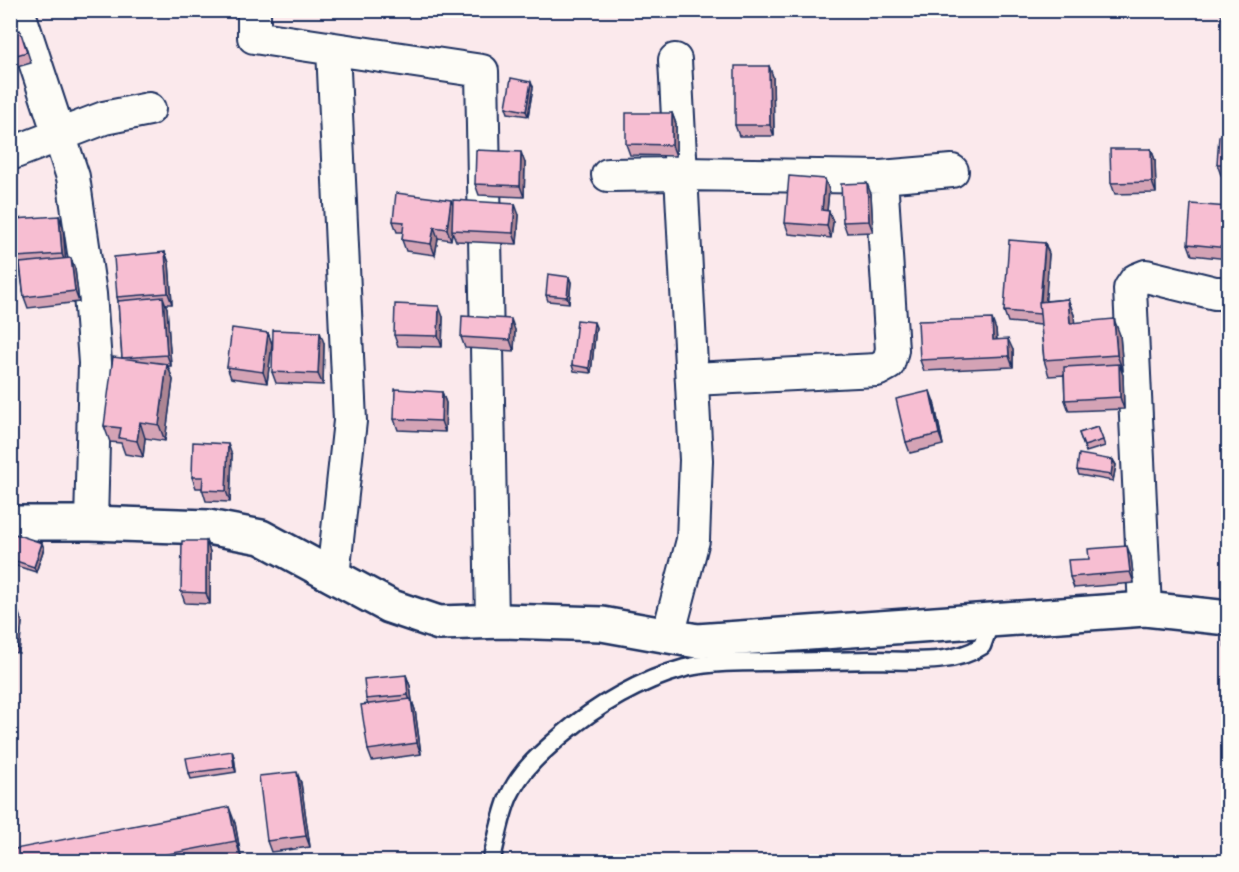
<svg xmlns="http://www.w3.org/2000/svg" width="1239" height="872" font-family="Sriracha,sans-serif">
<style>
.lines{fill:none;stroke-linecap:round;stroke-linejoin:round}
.service-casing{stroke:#1b2f5e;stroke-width:21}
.minor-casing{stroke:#1b2f5e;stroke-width:36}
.tertiary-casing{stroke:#1b2f5e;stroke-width:38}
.service{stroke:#fdfcf7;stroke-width:16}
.minor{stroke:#fdfcf7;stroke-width:32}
.tertiary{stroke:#fdfcf7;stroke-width:33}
.wall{fill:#d4a3b5;stroke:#1b2f5e;stroke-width:1.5}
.shaded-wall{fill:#ad8593;stroke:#1b2f5e;stroke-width:1.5}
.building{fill:#f7bed2;stroke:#1b2f5e;stroke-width:1.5}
</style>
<rect width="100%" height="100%" fill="#fbe9ec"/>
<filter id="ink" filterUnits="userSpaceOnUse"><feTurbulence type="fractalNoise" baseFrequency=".0167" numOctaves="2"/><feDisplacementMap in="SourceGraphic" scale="12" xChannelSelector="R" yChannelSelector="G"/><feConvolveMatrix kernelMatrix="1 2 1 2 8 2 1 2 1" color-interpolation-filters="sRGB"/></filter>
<g filter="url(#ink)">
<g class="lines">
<defs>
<path id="service" d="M 491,862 C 497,840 500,817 509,796 C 521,770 541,753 562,735 C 597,705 641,680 685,668 C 712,662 739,662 767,662 C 801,661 836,661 871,660 C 906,660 952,666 982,646 L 991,621"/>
<path id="minor" d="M 18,10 L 73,177 L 90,294 L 95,363 L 91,523
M 254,10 L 254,37 L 482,71 L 492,621
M 10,154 L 104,118 L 149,109
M 608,175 L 681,174 L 881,177 L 952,171
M 692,379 L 877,370 L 888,364 L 892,350 L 881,177
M 333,576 L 350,421 L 333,49
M 1145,609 L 1130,289 L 1136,280 L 1146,276 L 1215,293 L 1228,293
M 668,636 L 693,540 L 696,460 L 675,60"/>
<path id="tertiary" d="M 10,523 L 91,523 L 208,527 L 261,537 L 389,606 L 439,623 L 504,621 L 602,624 L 697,641 L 1145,609 L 1228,618"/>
</defs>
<use href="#service" class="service-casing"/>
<use href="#minor" class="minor-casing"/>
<use href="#tertiary" class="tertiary-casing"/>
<use href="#service" class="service"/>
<use href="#minor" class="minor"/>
<use href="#tertiary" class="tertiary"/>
</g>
<path class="wall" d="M 10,32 L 24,41 L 31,63 L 10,69 Z
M 769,66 L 773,77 L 774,136 L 739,136 L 735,125 Z
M 533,87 L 528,116 L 508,113 L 506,107 Z
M 672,113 L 676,124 L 676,156 L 630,155 L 626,144 Z
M 1228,137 L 1228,175 L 1221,175 L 1217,164 Z
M 1151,149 L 1155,160 L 1156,193 L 1115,194 L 1111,183 Z
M 525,163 L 524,197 L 479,195 L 475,184 Z
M 829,190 L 827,211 L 833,222 L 831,238 L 789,234 L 785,223 Z
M 871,194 L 873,232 L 847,233 L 843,222 Z
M 453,206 L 519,215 L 517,244 L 456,241 L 452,231 L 451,240 L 438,238 L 435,255 L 406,251 L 402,240 L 403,232 L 397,232 L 393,221 Z
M 1228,207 L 1228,259 L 1192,255 L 1188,244 Z
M 59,216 L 63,227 L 65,259 L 75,269 L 79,302 L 28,308 L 24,297 L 20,268 L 16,257 Z
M 1045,243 L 1049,254 L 1045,301 L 1068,299 L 1074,315 L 1074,323 L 1120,335 L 1123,371 L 1121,371 L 1123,375 L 1124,409 L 1069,411 L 1065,400 L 1064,375 L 1049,376 L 1044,360 L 1041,325 L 1008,322 L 1004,311 Z
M 165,252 L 169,263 L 172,304 L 165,304 L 167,308 L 171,366 L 168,366 L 173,380 L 165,441 L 145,438 L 143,457 L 125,454 L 121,443 L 110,442 L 104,426 L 122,358 L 118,301 L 117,297 Z
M 569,277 L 571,282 L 569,303 L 548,301 L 546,295 Z
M 443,317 L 442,347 L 398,346 L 394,335 Z
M 596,327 L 591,373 L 574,371 L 572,365 Z
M 515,330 L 514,351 L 465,348 L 461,337 Z
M 996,330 L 997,339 L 1013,350 L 1013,367 L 924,371 L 920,360 Z
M 268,333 L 272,344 L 267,383 L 231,378 L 227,367 Z
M 324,343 L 323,385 L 276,383 L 272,372 Z
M 442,392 L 446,403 L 445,432 L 398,430 L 394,419 Z
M 934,402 L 943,445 L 910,453 L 906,442 Z
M 1098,427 L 1105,446 L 1086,452 L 1079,433 Z
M 232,455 L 230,502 L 206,501 L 202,488 L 196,488 L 192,477 Z
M 1113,460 L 1116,465 L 1113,481 L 1079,475 L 1077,470 Z
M 10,537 L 44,548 L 36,572 L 10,564 Z
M 206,541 L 210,552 L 210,604 L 185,603 L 181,592 Z
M 1131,557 L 1134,583 L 1074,588 L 1070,577 L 1089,559 Z
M 10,610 L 22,622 L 19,653 L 10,652 Z
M 1228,619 L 1228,655 L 1225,646 Z
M 406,675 L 410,686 L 412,701 L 415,710 L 421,754 L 372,761 L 368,750 L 368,705 L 366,699 Z
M 232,751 L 234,757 L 236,772 L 191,779 L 189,773 Z
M 301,783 L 310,847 L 271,852 L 267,841 Z
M 235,823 L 241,857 L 221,861 L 10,861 Z"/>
<path class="shaded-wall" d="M 769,66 L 773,77 L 774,136 L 770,125 Z
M 531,82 L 533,87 L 528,116 L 526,111 Z
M 672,113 L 676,124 L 676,156 L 672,145 Z
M 1151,149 L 1155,160 L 1156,193 L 1152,182 Z
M 521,152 L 525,163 L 524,197 L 520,186 Z
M 825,179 L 829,190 L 826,221 L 822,210 Z
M 867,183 L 871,194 L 873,232 L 869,221 Z
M 451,200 L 455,211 L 451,240 L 447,229 Z
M 515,204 L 519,215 L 517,244 L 513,233 Z
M 829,211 L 833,222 L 831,238 L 827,226 Z
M 59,216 L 63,227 L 66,265 L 62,254 Z
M 434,227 L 438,238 L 435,255 L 431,244 Z
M 1045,243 L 1049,254 L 1044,325 L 1040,314 Z
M 165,252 L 169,263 L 172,304 L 168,293 Z
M 71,258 L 75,269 L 79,302 L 75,291 Z
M 569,277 L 571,282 L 569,303 L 567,297 Z
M 163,297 L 167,308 L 171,366 L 167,355 Z
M 1068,299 L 1074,315 L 1076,339 L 1070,323 Z
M 439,306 L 443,317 L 442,347 L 438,336 Z
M 511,319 L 515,330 L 514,351 L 510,340 Z
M 992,319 L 996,330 L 997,351 L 993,340 Z
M 1114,319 L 1120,335 L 1123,371 L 1117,355 Z
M 594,322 L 596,327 L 591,373 L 589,368 Z
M 320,332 L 324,343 L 323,385 L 318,374 Z
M 268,333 L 272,344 L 267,383 L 263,372 Z
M 1008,339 L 1013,350 L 1013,367 L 1009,356 Z
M 167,364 L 173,380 L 165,441 L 159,425 Z
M 1119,364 L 1123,375 L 1124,409 L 1120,397 Z
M 930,391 L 934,402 L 943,445 L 939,434 Z
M 442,392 L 446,403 L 445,432 L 441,421 Z
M 140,422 L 145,438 L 143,457 L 137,441 Z
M 228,444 L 232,455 L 230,502 L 226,491 Z
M 1113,460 L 1116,465 L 1113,481 L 1111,475 Z
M 206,541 L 210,552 L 210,604 L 206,593 Z
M 42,543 L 44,548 L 36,572 L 34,567 Z
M 1127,546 L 1131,557 L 1134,583 L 1130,572 Z
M 18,611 L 22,622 L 19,653 L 15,641 Z
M 406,675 L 410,686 L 412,701 L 415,710 L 421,754 L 417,743 L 412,706 L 408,695 Z
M 232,751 L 234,757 L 236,772 L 234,767 Z
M 297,772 L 301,783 L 310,847 L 306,836 Z
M 229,807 L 235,823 L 241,857 L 236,841 Z"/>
<path class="building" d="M 1219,10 L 1228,10 L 1228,25 L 1226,26 Z
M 20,30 L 27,52 L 10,57 L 10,32 Z
M 735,66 L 769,66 L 770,125 L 735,125 Z
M 511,78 L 531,82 L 526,111 L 506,107 Z
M 626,113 L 672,113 L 672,145 L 626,144 Z
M 1219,136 L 1228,137 L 1228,164 L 1217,164 Z
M 1110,149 L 1151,149 L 1152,182 L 1111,183 Z
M 476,150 L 521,152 L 520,186 L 475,184 Z
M 789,176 L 825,179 L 822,210 L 829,211 L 827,226 L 785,223 Z
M 867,183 L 869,221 L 843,222 L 841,184 Z
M 396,193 L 451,200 L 447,229 L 434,227 L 431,244 L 402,240 L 404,222 L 393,221 Z
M 453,200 L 515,204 L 513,233 L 452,230 Z
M 1191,204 L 1228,207 L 1228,248 L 1188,244 Z
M 59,216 L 62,254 L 16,257 L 14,219 Z
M 1009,240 L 1045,243 L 1040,301 L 1039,302 L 1040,314 L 1004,311 Z
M 165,252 L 168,293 L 117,297 L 114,257 Z
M 71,258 L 75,291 L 24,297 L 20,263 Z
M 548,274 L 569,277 L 567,297 L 546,295 Z
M 163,297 L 167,355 L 122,358 L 118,301 Z
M 1068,299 L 1070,323 L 1114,319 L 1117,355 L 1044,360 L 1039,302 Z
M 395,304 L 439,306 L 438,336 L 394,335 Z
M 462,316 L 511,319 L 510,340 L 461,337 Z
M 992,319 L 993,340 L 1008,339 L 1009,356 L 920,360 L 918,321 Z
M 577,320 L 594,322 L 589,368 L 572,365 Z
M 232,328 L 268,333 L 263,372 L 227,367 Z
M 273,330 L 320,332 L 318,374 L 272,372 Z
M 113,357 L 167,364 L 159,425 L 140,422 L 137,441 L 119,438 L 121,428 L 104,426 Z
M 1119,364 L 1120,397 L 1065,400 L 1064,367 Z
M 395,389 L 442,392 L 441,421 L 394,419 Z
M 930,391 L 939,434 L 906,442 L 896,399 Z
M 1098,427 L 1103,440 L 1084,446 L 1079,433 Z
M 193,442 L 228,444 L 226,491 L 202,490 L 203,477 L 192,477 Z
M 1079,454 L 1113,460 L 1111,475 L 1077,470 Z
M 12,533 L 42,543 L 34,567 L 10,559 L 10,537 Z
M 182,541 L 206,541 L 206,593 L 181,592 Z
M 1127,546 L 1130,572 L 1070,577 L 1068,560 L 1089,559 L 1088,549 Z
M 10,610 L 18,611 L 15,641 L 10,641 Z
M 1228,619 L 1228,647 L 1225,646 Z
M 406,675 L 408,695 L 366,699 L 364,679 Z
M 411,699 L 417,743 L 368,750 L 361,705 Z
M 232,751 L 234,767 L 189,773 L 186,758 Z
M 297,772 L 306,836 L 267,841 L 259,776 Z
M 229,807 L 236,841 L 132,861 L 10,861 L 10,850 Z"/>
</g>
<rect width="1239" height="872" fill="none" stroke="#fdfcf7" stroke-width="36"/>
<rect x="18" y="18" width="1203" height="836" fill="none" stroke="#1b2f5e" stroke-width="2" filter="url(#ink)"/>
</svg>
